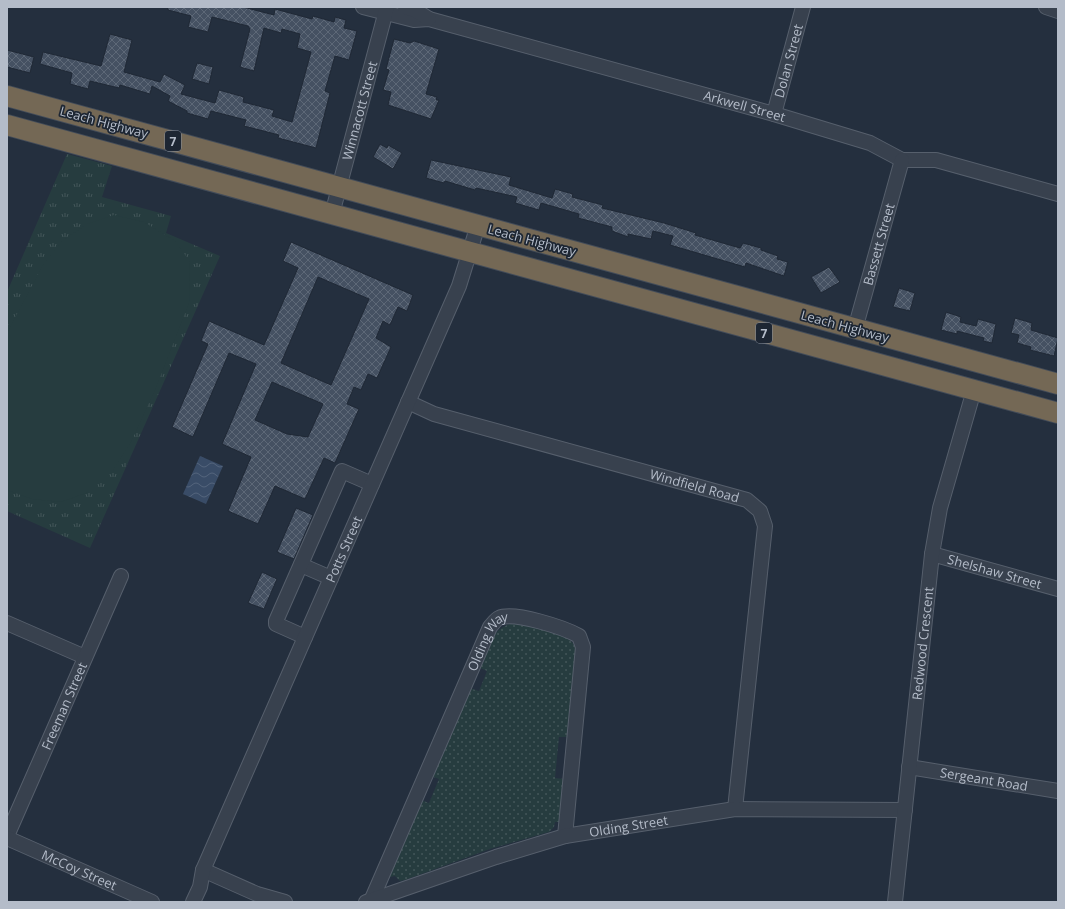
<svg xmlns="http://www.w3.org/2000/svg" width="1065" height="909" font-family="'Open Sans',sans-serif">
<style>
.grass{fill:url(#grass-tufts)}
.park{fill:url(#park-dots)}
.pitch{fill:#263c3f}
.water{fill:url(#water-waves)}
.building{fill:url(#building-cross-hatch);stroke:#1f2835;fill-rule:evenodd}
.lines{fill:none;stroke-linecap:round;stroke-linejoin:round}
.minor-casing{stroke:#565f6c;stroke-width:16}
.highway-casing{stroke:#434c59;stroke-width:22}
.minor{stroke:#38414e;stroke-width:14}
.highway{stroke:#746855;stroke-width:20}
.labels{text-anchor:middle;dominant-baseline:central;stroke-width:3.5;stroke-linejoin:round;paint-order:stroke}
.shield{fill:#1d2633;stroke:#878f9c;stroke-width:1}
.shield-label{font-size:12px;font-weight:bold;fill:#b4bcc9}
.street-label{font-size:13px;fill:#b4bcc9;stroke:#1d2633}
</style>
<defs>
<pattern id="grass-tufts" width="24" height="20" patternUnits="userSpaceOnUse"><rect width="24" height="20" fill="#263c3f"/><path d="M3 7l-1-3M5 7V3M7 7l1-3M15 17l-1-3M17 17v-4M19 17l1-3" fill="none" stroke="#435659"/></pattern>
<pattern id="park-dots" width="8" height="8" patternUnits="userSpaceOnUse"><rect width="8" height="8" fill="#263c3f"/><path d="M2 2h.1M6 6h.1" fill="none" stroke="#435659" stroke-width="1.8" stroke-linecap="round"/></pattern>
<pattern id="water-waves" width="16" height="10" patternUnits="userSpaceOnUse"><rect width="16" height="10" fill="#394c67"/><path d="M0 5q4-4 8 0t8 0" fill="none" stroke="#53647b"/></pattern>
<pattern id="building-cross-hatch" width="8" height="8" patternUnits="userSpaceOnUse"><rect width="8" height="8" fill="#455162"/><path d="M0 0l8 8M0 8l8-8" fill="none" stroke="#5d6877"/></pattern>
</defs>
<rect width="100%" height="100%" fill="#242f3e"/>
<path class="grass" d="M 67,154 L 112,166 L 102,197 L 171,216 L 166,233 L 220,256 L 90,548 L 7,511 L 7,292 Z"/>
<path class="park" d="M 512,623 C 531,626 566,630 576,647 L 569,737 L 559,737 L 555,778 L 564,779 L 560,822 L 555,822 L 554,827 L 549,832 L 490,849 L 405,880 L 400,881 L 395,876 L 390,877 L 390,872 L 421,800 L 429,803 L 439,779 L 431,776 L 469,688 L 479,691 L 487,671 L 478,667 C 486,649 491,629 512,623 Z"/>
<path class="pitch" d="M 114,215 L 144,222 L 175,241 L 190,262 L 189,303 L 155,390 L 131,442 L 113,470 L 89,492 L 61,502 L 32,499 L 7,490 L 7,333 L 43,265 L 62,241 L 87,224 Z"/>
<path class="water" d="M 200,456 L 223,466 L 206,504 L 183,494 Z"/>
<path class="building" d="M 168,7 L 243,7 L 274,15 L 275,9 L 312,19 L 313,16 L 334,22 L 335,17 L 346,20 L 344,28 L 357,31 L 349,60 L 335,56 L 325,91 L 330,93 L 316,148 L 278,138 L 279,135 L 244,126 L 246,120 L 211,111 L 208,119 L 187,113 L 187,111 L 168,101 L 170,96 L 152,86 L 150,94 L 120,85 L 119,88 L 90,81 L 88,89 L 70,84 L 72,73 L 40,64 L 43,52 L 101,66 L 110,34 L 132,40 L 124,72 L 160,82 L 164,74 L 185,85 L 181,94 L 215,103 L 219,90 L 244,97 L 243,102 L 274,110 L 272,116 L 292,122 L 311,52 L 297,48 L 300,34 L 282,29 L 281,33 L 264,28 L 254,71 L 240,67 L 250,29 L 248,26 L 212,17 L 208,32 L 188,27 L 191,16 L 168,10 Z
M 394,39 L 410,43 L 414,41 L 439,49 L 426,94 L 437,97 L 436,100 L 439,100 L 431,119 L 388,105 L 391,92 L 383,90 L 389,70 L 386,69 Z
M 7,50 L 34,57 L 30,73 L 7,67 Z
M 197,63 L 213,67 L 209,84 L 192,79 Z
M 380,144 L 387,148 L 388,145 L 402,153 L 393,169 L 373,157 Z
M 431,160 L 511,177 L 509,185 L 552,198 L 555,189 L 573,194 L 572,197 L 603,205 L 602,208 L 664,223 L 696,233 L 695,235 L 740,248 L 743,243 L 761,248 L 761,250 L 778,256 L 777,259 L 788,262 L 784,276 L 746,263 L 745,267 L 670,245 L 673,236 L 653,231 L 651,239 L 628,234 L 628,237 L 612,231 L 612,227 L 578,218 L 579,214 L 541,203 L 539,210 L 515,203 L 517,197 L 476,188 L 475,190 L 445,181 L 444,183 L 426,178 Z
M 291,242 L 413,295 L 407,311 L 398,307 L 390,325 L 383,321 L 376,338 L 391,347 L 377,378 L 368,374 L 361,390 L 354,387 L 347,404 L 359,409 L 335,463 L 324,458 L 305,499 L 275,486 L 258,524 L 228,511 L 251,457 L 222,444 L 256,364 L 229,353 L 193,437 L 172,427 L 208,344 L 201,341 L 209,321 L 264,345 L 298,268 L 283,261 ZM 318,277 L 369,299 L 331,385 L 281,363 ZM 272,382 L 323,404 L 308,437 L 287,434 L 255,420 Z
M 829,267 L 840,282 L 821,293 L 811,277 Z
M 899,288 L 915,293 L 910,311 L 893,307 Z
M 946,312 L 961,317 L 960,322 L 976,326 L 978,319 L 996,324 L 992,343 L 983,341 L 984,338 L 957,331 L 957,334 L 941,330 Z
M 1015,318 L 1032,323 L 1031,330 L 1058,338 L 1054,356 L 1030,350 L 1031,347 L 1017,343 L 1019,335 L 1011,333 Z
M 296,508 L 313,515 L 294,559 L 277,552 Z
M 262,572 L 277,579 L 264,609 L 248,603 Z"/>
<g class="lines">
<defs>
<g id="minor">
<path id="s1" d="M 363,7 L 414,20 L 429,19 L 774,114 L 870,143 L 902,160 L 936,160 L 1058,194"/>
<path d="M 405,7 L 415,10 L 429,19"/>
<path d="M 1046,7 L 1058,11"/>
<path id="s2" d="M 774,114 L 803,7"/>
<path id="s3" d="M 332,214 L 387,7"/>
<path id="s4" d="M 855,329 L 902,160"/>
<path id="s5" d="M 408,402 L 434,414 L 747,500 L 760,511 L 765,526 L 735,809"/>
<path id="s6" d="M 932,554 L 1058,589"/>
<path d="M 301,565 L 331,578"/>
<path d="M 7,623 L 85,657"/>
<path d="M 305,637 L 276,624 L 276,621 L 342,471 L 372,484"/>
<path id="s7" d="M 909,767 L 1058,791"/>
<path id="s8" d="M 7,836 L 121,576"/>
<path id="s9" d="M 7,838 L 152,902"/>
<path d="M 203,870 L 257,894 L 285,902"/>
<path id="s10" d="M 371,901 L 490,627 C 493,624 496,619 499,618 C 514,611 565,628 579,636 L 583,647 L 565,836"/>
<path id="s11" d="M 193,902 L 200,887 L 203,870 L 459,286 L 478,225"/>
<path id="s12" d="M 366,902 L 496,857 L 565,836 L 735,809 L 905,810"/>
<path id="s13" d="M 895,902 L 932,554 L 940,508 L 974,390"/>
</g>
<path id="highway" d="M 7,96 L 1058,384
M 7,125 L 1058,413"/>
</defs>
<use href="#minor" class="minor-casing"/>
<use href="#highway" class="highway-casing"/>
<use href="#minor" class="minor"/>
<use href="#highway" class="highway"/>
</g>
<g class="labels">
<g class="shield">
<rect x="165" y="131" width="16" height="20" rx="3"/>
<rect x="756" y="323" width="16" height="20" rx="3"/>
</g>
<g class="shield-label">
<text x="173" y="141">7</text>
<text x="764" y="333">7</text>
</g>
<g class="street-label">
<text stroke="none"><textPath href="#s2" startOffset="55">Dolan Street</textPath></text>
<text stroke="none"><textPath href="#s1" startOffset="395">Arkwell Street</textPath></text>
<text stroke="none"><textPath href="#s3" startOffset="107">Winnacott Street</textPath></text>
<text transform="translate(104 122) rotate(15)">Leach Highway</text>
<text transform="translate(532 240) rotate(15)">Leach Highway</text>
<text stroke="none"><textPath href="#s4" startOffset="88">Bassett Street</textPath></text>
<text transform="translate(845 326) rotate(15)">Leach Highway</text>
<text stroke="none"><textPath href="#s5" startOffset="299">Windfield Road</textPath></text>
<text stroke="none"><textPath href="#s11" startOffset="384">Potts Street</textPath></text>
<text stroke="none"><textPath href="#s6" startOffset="65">Shelshaw Street</textPath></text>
<text stroke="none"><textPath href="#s13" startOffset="260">Redwood Crescent</textPath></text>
<text stroke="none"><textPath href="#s10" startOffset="286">Olding Way</textPath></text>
<text stroke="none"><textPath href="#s8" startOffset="142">Freeman Street</textPath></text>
<text stroke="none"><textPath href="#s7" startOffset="76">Sergeant Road</textPath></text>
<text stroke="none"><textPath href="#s12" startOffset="274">Olding Street</textPath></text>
<text stroke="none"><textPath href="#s9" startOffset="79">McCoy Street</textPath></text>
</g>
</g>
<rect width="1065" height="909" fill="none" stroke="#b4bcc9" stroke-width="16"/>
</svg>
